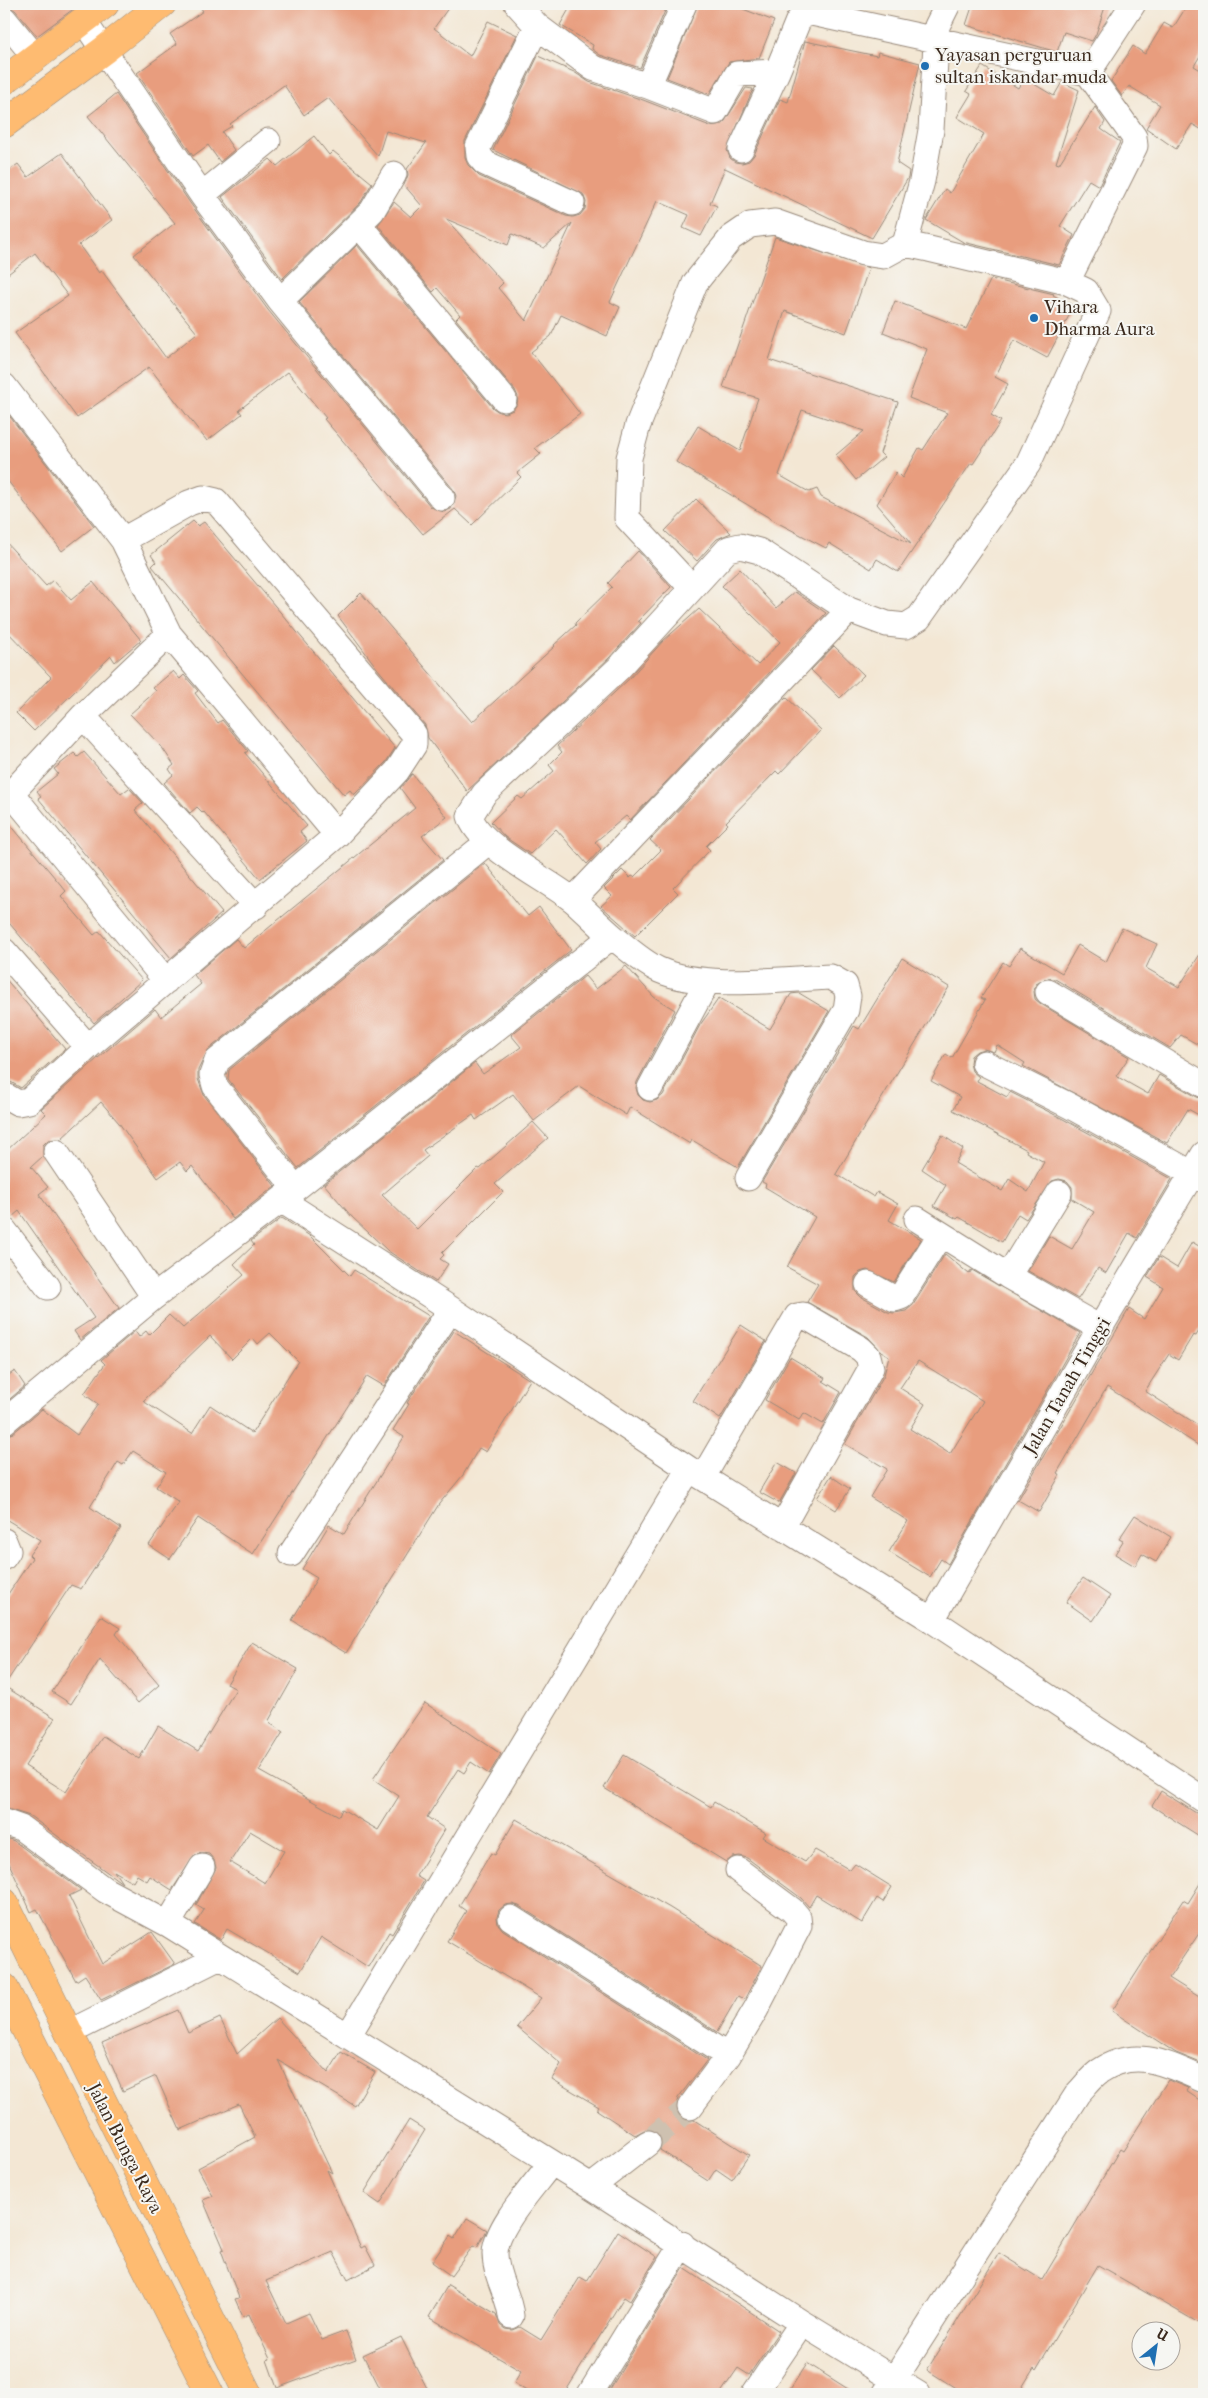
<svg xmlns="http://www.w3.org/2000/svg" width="1208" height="2398" font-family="'IM FELL French Canon',serif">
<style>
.building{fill:#e89d7e;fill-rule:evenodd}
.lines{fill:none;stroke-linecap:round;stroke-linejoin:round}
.minor-tunnel{stroke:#cec1b0;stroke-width:25;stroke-dasharray:25 12;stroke-linecap:butt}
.minor-casing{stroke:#978879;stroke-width:27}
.major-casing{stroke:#978879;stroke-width:29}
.minor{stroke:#fff;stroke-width:25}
.major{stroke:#febb71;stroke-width:28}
.poi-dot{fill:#1f6fb2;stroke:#f6f6f2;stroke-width:2}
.labels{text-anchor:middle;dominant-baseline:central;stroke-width:4;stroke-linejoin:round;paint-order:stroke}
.poi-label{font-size:19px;fill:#3b2a1e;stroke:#f6f6f2;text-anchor:start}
.street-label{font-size:19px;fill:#3b2a1e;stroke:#f6f6f2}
</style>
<rect width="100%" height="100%" fill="#f6f6f2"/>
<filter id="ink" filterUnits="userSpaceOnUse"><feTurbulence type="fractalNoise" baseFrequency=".02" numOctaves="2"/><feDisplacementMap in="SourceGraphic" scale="10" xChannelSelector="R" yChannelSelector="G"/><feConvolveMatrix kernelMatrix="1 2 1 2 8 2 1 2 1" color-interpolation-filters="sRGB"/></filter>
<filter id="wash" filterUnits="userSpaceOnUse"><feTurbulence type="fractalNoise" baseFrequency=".0096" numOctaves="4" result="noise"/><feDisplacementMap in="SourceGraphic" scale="20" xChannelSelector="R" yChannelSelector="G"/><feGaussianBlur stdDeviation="1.12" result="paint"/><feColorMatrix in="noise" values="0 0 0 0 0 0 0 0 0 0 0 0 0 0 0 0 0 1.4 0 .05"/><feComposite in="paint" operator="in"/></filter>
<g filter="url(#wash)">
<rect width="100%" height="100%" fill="#f3e7d4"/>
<g id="blocks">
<path class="building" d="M 4,4 L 80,4 L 37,36 L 15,10 Z
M 198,4 L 451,4 L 434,28 L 470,56 L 488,21 L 517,35 L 465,141 L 465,158 L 468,165 L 479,176 L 566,216 L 573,217 L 580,215 L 585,209 L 586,202 L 583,194 L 493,150 L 538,56 L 574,72 L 589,82 L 643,100 L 710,126 L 723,124 L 746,88 L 753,89 L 727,150 L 730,158 L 735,162 L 742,163 L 749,161 L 754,155 L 780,99 L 788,102 L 805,41 L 877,56 L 878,52 L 920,63 L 897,163 L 909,171 L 908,178 L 872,238 L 725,168 L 710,203 L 717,206 L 701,236 L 683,228 L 689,215 L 657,201 L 610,302 L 620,307 L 607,336 L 561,315 L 551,336 L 531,352 L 580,414 L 535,448 L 541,454 L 517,473 L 521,477 L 472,525 L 455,509 L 423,534 L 324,419 L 326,418 L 288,372 L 239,410 L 242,414 L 207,441 L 149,367 L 77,418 L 15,333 L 68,296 L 35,253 L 4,277 L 4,174 L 18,164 L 28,177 L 62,153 L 112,220 L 79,245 L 99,273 L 102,271 L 166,358 L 197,333 L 134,255 L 175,223 L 88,116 L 116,94 L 190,203 L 268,310 L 431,507 L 444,512 L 451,509 L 456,496 L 453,489 L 299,302 L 357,245 L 493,408 L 499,412 L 506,413 L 513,410 L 517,404 L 518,397 L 515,390 L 456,319 L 460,315 L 437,288 L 433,292 L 378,225 L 394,202 L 411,217 L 422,206 L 404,185 L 408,175 L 407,169 L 426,143 L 386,131 L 378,156 L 328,98 L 304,115 L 284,85 L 230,124 L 232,126 L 222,132 L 234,150 L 220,162 L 208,145 L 193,156 L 137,73 L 177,44 L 170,34 L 203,11 ZM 446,219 L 508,245 L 512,234 L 544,248 L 572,223 L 526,321 L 498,288 L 503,283 Z
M 572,4 L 668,4 L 640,68 L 600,55 L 592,49 L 593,45 L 560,25 Z
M 698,4 L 730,4 L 774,21 L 759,58 L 729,62 L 709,94 L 667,78 Z
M 973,4 L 1106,4 L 1096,34 L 1092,41 L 1064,32 L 1057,52 L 966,25 Z
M 1188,4 L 1204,4 L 1204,49 L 1194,66 L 1204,72 L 1204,131 L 1192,124 L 1176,149 L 1146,128 L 1160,105 L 1129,86 L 1122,96 L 1111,81 L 1133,46 L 1145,54 L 1164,23 L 1173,28 Z
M 982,66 L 1018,88 L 1024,78 L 1054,96 L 1062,82 L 1079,90 L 1056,163 L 1059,164 L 1095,107 L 1105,122 L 1101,129 L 1120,142 L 1099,186 L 1089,180 L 1060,226 L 1074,235 L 1059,265 L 963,242 L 926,220 L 945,189 L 950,193 L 984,134 L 957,117 L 971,94 L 966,91 Z
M 314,136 L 329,155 L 333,151 L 372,183 L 361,202 L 282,279 L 222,197 L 270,159 L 277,166 Z
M 775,237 L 869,268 L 846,333 L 785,311 L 769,360 L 898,402 L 880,453 L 884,457 L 856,480 L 836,455 L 864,431 L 802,410 L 779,475 L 809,492 L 817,489 L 821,497 L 911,544 L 877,504 L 896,472 L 902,478 L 919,448 L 923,450 L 947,413 L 909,398 L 927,349 L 883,332 L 895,301 L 966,329 L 991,279 L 1054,294 L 1053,295 L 1074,306 L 1047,358 L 1014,340 L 995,377 L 1008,384 L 991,415 L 1001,421 L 973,464 L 971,463 L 898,572 L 877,559 L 871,569 L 829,543 L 826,548 L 778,523 L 676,462 L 698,426 L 740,451 L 758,398 L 723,387 Z
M 4,409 L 94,526 L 62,551 L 4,476 Z
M 696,499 L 731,533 L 717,539 L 697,561 L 665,531 Z
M 193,521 L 198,526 L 204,522 L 395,748 L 386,762 L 354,795 L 350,790 L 344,795 L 152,566 L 156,562 L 151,555 Z
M 4,540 L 46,586 L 53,580 L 71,600 L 93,582 L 141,640 L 115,662 L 111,656 L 34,731 L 16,713 L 51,677 L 4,628 Z
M 638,551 L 671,587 L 638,621 L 641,623 L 609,658 L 467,791 L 428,738 L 425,725 L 377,668 L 338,616 L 361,593 L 472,722 L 555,646 L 554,645 L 576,625 L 575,623 L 612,587 L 608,583 Z
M 740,569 L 776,608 L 795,592 L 826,613 L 630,820 L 626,816 L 595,842 L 601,849 L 587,864 L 556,829 L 530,854 L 505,837 L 491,822 L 518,796 L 522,799 L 554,771 L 549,765 L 562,752 L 557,746 L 629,679 L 663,641 L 699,609 L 758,665 L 780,642 L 722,586 Z
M 834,646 L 864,675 L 840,698 L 811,670 Z
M 173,671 L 180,679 L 184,675 L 198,691 L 195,693 L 218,723 L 222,720 L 248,751 L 245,753 L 256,766 L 307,826 L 300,832 L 307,841 L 260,879 L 204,812 L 203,813 L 197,807 L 190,813 L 164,783 L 173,775 L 169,769 L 174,765 L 161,746 L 130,714 L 156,691 L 153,688 Z
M 786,697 L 821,730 L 779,774 L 776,771 L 726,822 L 728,824 L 706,846 L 710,850 L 673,888 L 678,893 L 635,936 L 601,906 L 612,896 L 604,888 L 622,870 L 630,878 L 632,876 L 634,877 L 661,850 L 650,840 Z
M 84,752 L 121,794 L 129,788 L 143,803 L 135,810 L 222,913 L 171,958 L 38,798 L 41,796 L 37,791 L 58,774 L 54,769 L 74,753 L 78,757 Z
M 412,774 L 447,817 L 422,836 L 443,860 L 208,1050 L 198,1070 L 198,1079 L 204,1095 L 275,1186 L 233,1219 L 192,1166 L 187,1171 L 180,1162 L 158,1178 L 119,1123 L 101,1102 L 61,1139 L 48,1140 L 43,1145 L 43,1156 L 31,1167 L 48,1187 L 39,1194 L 119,1308 L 80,1340 L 74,1331 L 94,1318 L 19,1211 L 12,1217 L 4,1207 L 4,1153 L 46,1114 L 41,1109 L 98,1058 L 155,1009 L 161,1017 L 201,984 L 194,975 L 236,939 L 244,948 L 415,808 L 400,788 Z
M 4,817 L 66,891 L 61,896 L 94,935 L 99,931 L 142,980 L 94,1023 L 4,917 Z
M 485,863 L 528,916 L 539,907 L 571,950 L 298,1168 L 228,1079 L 229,1070 Z
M 1122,928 L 1157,944 L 1146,968 L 1179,987 L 1204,948 L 1204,1048 L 1181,1035 L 1170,1048 L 1055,979 L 1048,978 L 1036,984 L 1034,991 L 1035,999 L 1041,1004 L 1129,1057 L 1116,1076 L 1148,1094 L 1159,1075 L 1197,1097 L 1204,1099 L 1204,1118 L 1188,1109 L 1167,1143 L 1023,1066 L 1025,1063 L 997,1045 L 994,1052 L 984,1049 L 977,1051 L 971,1056 L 970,1063 L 972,1071 L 979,1077 L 977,1081 L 1007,1097 L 1010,1092 L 1063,1119 L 1172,1179 L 1137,1238 L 1129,1233 L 1106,1273 L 1098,1268 L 1078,1299 L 1028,1271 L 1049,1236 L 1072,1249 L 1094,1212 L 1072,1199 L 1072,1187 L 1067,1181 L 1059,1179 L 1052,1181 L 1026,1219 L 1018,1214 L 1002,1242 L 959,1217 L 957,1219 L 934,1206 L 946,1185 L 922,1169 L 942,1135 L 963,1149 L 955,1163 L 1002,1191 L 1009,1179 L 1028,1192 L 1044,1162 L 1026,1152 L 1027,1150 L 953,1110 L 960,1097 L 931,1081 L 946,1054 L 952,1058 L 985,1000 L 981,998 L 1003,962 L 1009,966 L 1020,948 L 1062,973 L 1078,945 L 1106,962 Z
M 902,958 L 949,987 L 836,1174 L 874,1197 L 877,1192 L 898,1204 L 889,1220 L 921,1239 L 894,1282 L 867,1270 L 860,1272 L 855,1277 L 855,1291 L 861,1297 L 888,1312 L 894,1313 L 906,1311 L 913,1305 L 945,1254 L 969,1274 L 972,1270 L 1080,1333 L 948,1564 L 941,1559 L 930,1577 L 889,1552 L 908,1521 L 870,1497 L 887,1469 L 845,1444 L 884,1375 L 889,1356 L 881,1351 L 868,1337 L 807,1302 L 818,1284 L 787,1267 L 815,1217 L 765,1187 L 766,1184 L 762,1182 L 854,1026 L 859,1029 ZM 918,1361 L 983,1401 L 950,1454 L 910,1429 L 925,1404 L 900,1388 Z
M 626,966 L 654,997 L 675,1010 L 637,1082 L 636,1088 L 638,1095 L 643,1100 L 650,1102 L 657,1100 L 663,1095 L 700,1025 L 719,998 L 770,1029 L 791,994 L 799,993 L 829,1011 L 738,1167 L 692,1140 L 690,1144 L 630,1107 L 626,1115 L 579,1086 L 534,1121 L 513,1094 L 476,1120 L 473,1115 L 423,1150 L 428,1156 L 382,1195 L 417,1229 L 478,1168 L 480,1169 L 533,1122 L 548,1138 L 495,1184 L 503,1192 L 442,1253 L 444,1255 L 440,1259 L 448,1264 L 436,1282 L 388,1251 L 352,1217 L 324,1184 L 475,1063 L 483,1074 L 521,1047 L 511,1035 L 585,976 L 596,989 Z
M 4,977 L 65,1049 L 21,1088 L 4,1078 Z
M 282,1218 L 310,1236 L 350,1276 L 354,1270 L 429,1316 L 384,1386 L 367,1376 L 253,1554 L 198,1518 L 170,1559 L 149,1545 L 179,1502 L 156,1487 L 166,1472 L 133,1451 L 123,1465 L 118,1462 L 90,1507 L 121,1528 L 81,1589 L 71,1585 L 4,1686 L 55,1718 L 25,1766 L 66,1792 L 103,1736 L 139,1759 L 158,1726 L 198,1751 L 236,1689 L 227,1684 L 252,1642 L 298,1669 L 268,1722 L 283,1732 L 259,1771 L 339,1816 L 342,1809 L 378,1830 L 399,1796 L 373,1779 L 425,1703 L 501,1754 L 489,1774 L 471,1762 L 464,1773 L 458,1769 L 427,1817 L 445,1829 L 416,1876 L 424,1881 L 392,1934 L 389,1932 L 368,1967 L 321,1937 L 300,1972 L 227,1929 L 221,1940 L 195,1924 L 204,1910 L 196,1905 L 216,1868 L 214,1860 L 209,1854 L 202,1853 L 195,1855 L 172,1890 L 150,1876 L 147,1881 L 137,1875 L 133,1882 L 114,1871 L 122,1883 L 30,1816 L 4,1808 L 4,1600 L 32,1558 L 29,1555 L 40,1540 L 4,1518 L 4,1436 L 13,1433 L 42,1409 L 77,1435 L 98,1404 L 84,1394 L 105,1364 L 101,1360 L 135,1331 L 139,1337 L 146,1331 L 149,1335 L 169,1315 L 183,1328 L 244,1275 L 234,1264 L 254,1245 L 251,1241 ZM 270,1333 L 298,1361 L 252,1433 L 210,1405 L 192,1433 L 143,1401 L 210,1336 L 232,1359 L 253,1338 L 258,1344 ZM 250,1831 L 284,1851 L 265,1883 L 230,1862 Z
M 1192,1242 L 1204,1249 L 1204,1322 L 1196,1336 L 1193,1335 L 1178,1360 L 1169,1354 L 1145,1391 L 1204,1429 L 1204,1449 L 1107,1387 L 1057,1473 L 1060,1475 L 1039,1512 L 1018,1500 L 1129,1309 L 1144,1319 L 1163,1287 L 1147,1277 L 1159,1257 L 1177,1268 Z
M 741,1325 L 766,1341 L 720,1419 L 693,1401 Z
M 454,1331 L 530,1380 L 486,1452 L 479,1448 L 463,1475 L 439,1504 L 346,1653 L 292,1620 L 317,1578 L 302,1569 L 329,1525 L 344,1534 L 404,1437 L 393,1430 L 409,1404 L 407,1403 Z
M 790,1357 L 825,1378 L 823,1381 L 841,1392 L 823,1424 L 804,1413 L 799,1420 L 765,1400 Z
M 15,1371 L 25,1386 L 4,1404 L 4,1378 Z
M 777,1462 L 796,1473 L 779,1503 L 759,1492 Z
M 831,1476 L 850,1489 L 836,1510 L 817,1498 Z
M 1135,1515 L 1171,1537 L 1156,1562 L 1142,1554 L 1135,1566 L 1115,1554 L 1123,1541 L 1119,1539 Z
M 1083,1578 L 1110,1596 L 1093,1621 L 1066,1602 Z
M 101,1616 L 120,1628 L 116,1634 L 159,1685 L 138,1703 L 100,1659 L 71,1704 L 52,1692 Z
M 624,1755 L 711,1807 L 714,1802 L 766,1833 L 763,1837 L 805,1862 L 815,1850 L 850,1870 L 855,1864 L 892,1887 L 883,1902 L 877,1898 L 862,1923 L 816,1895 L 809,1907 L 801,1898 L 747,1858 L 740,1856 L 733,1857 L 726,1862 L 604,1788 Z
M 1161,1791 L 1204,1818 L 1204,1839 L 1152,1806 Z
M 516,1819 L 670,1908 L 762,1966 L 744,2000 L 738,1996 L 717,2032 L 519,1906 L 512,1904 L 505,1905 L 499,1910 L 497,1917 L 498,1924 L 503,1930 L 707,2060 L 678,2098 L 676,2105 L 677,2112 L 682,2119 L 694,2120 L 749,2155 L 732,2180 L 716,2169 L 708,2181 L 660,2150 L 662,2141 L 659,2134 L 654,2130 L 646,2129 L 635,2135 L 597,2110 L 599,2107 L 552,2079 L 561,2064 L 517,2027 L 541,1998 L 447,1941 L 466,1911 L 459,1906 L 491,1853 L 495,1855 Z
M 4,1837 L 14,1841 L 81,1890 L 69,1896 L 102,1964 L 152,1932 L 175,1964 L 101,2000 L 85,1975 L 76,1981 L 37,1909 L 31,1912 L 4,1852 Z
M 1204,1877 L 1204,1926 L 1169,1978 L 1204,2000 L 1203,2064 L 1176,2053 L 1112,2011 L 1183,1900 L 1188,1903 Z
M 178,2010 L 188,2033 L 220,2018 L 237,2054 L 277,2018 L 328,2073 L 341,2052 L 375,2072 L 355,2106 L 278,2060 L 332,2173 L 327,2170 L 361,2248 L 365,2246 L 375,2265 L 348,2280 L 333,2252 L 266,2281 L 286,2323 L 309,2313 L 322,2340 L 346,2331 L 356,2359 L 277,2388 L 267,2360 L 270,2359 L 249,2314 L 243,2317 L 235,2299 L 239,2298 L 221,2250 L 224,2249 L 203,2200 L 213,2196 L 198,2168 L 255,2137 L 239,2104 L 180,2130 L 156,2076 L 123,2091 L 102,2043 Z
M 1168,2080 L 1188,2088 L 1186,2091 L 1204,2103 L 1204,2326 L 1098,2265 L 1036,2370 L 1034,2368 L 1018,2394 L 965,2394 L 927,2370 L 999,2253 L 1042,2280 L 1120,2149 L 1123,2151 Z
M 409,2120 L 425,2130 L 380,2204 L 364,2193 Z
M 467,2218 L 487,2230 L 477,2248 L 473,2246 L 451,2276 L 432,2262 L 450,2236 L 454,2239 Z
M 618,2231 L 657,2257 L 630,2301 L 624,2297 L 564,2394 L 531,2394 L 514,2383 L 521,2371 L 429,2317 L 448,2285 L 496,2314 L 500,2325 L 505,2329 L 513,2330 L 520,2327 L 541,2340 L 580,2277 L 587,2281 Z
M 684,2268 L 779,2331 L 749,2375 L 738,2368 L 720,2394 L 607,2394 Z
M 401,2337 L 415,2365 L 430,2394 L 383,2394 L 363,2355 Z
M 807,2363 L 856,2394 L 787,2394 Z"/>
</g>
</g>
<g filter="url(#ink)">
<use href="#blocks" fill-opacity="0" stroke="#978879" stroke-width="1"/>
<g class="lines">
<path class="minor-tunnel" d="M 648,2143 L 690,2107"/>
<defs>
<path id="minor" d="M 4,19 L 35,57
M 83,20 L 202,195 L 280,301 L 442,498
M 537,26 L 478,147 L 479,156 L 485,163 L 572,203
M 1088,73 L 1133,4
M 648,86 L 684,4
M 741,149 L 777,72
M 202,195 L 268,141
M 359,225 L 504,399
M 905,244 L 922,181 L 931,130 L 937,26 L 948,4
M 280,301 L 372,211 L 394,174
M 4,386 L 123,540 L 169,634 L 83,716 L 4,801
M 691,587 L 627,518 L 629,458 L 638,425 L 695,283 L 731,238 L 750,225 L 775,222 L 863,253 L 883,256 L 905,244 L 929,249 L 1067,282
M 169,634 L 337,835
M 83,716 L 256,906
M 11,793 L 166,981
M 573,900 L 849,610
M 612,936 C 627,948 642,962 659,970 C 705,990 780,979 831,977 L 845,985 L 848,996 L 846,1010 L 748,1178
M 4,951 L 88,1047
M 1048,992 L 1204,1085
M 984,1063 L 1070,1106 L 1204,1180
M 650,1088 L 707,982
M 4,1095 L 18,1103 L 29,1101 L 88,1047 L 337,835 L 397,771 L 414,745 L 414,734 L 216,501 L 203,498 L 189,503 L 123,540
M 56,1152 L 154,1297
M 295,1188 L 215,1086 L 212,1075 L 217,1061 L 488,842
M 281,1200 L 451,1309 L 689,1469 L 932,1620 L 1204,1800
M 917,1219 L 1008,1276 L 1100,1328
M 4,1230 L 48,1287
M 1008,1276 L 1059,1193
M 868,1284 L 895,1299 L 901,1297 L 940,1235
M 4,1422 L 154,1297 L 281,1200 L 612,936 C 599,925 586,911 573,900 C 547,879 478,846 470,816 L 484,794 L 619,668 L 728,549 L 740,546 L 759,551 L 849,610 L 887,624 L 906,626 L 919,618 L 1028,464 L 1098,311 L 1086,291 L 1067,282 L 1135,146 L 1134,137 L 1088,73 L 812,13 L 804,15 L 798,21 L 777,72 L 737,74 L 715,112 L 648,86 L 593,68 L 537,26 L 517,4
M 703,1477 L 797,1316 L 803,1315 L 861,1349 L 868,1356 L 871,1368 L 782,1527
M 4,1541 L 8,1551 L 4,1557
M 291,1554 L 451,1309
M 932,1620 L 1100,1328 L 1204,1154
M 4,1822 L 21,1828 L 105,1890 L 168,1924 L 591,2187 L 802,2323 L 918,2394
M 511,1918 L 728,2056
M 168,1924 L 202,1867
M 68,2033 L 220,1957
M 348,2036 L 689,1469
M 690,2107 L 728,2056 L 756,2009 L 799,1926 L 798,1917 L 792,1910 L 738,1870
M 591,2187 L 648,2143
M 511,2316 C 509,2295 495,2276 495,2254 C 495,2227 535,2185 551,2163
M 590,2394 L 682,2244
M 754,2394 L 802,2323
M 885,2394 L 1078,2093 C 1085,2086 1092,2076 1100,2071 C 1136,2046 1169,2065 1204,2080"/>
<path id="major" d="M 4,81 L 105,4
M 4,124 L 104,50 L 162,4
M 4,1902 L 248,2394
M 4,1987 L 210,2394"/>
</defs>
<use href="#minor" class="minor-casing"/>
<use href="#major" class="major-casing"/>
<use href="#minor" class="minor"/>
<use href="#major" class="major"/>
</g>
</g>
<g class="poi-dot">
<circle cx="925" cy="66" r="5"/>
<circle cx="1034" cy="318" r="5"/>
</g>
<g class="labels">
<g class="poi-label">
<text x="935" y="55">Yayasan perguruan<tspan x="935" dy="22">sultan iskandar muda</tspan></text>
<text x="1044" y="307">Vihara<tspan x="1044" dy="22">Dharma Aura</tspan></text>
</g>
<g class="street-label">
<text transform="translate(1067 1386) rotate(-60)">Jalan Tanah Tinggi</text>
<text transform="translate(125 2148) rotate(63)">Jalan Bunga Raya</text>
</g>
</g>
<rect width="1208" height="2398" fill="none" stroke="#f6f6f2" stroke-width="20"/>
<g transform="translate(1156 2346) rotate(30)"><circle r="24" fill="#f6f6f2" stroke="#aba49d"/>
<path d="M0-4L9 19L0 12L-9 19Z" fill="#1f6fb2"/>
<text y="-8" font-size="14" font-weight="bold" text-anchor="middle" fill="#3b2a1e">U</text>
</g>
</svg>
